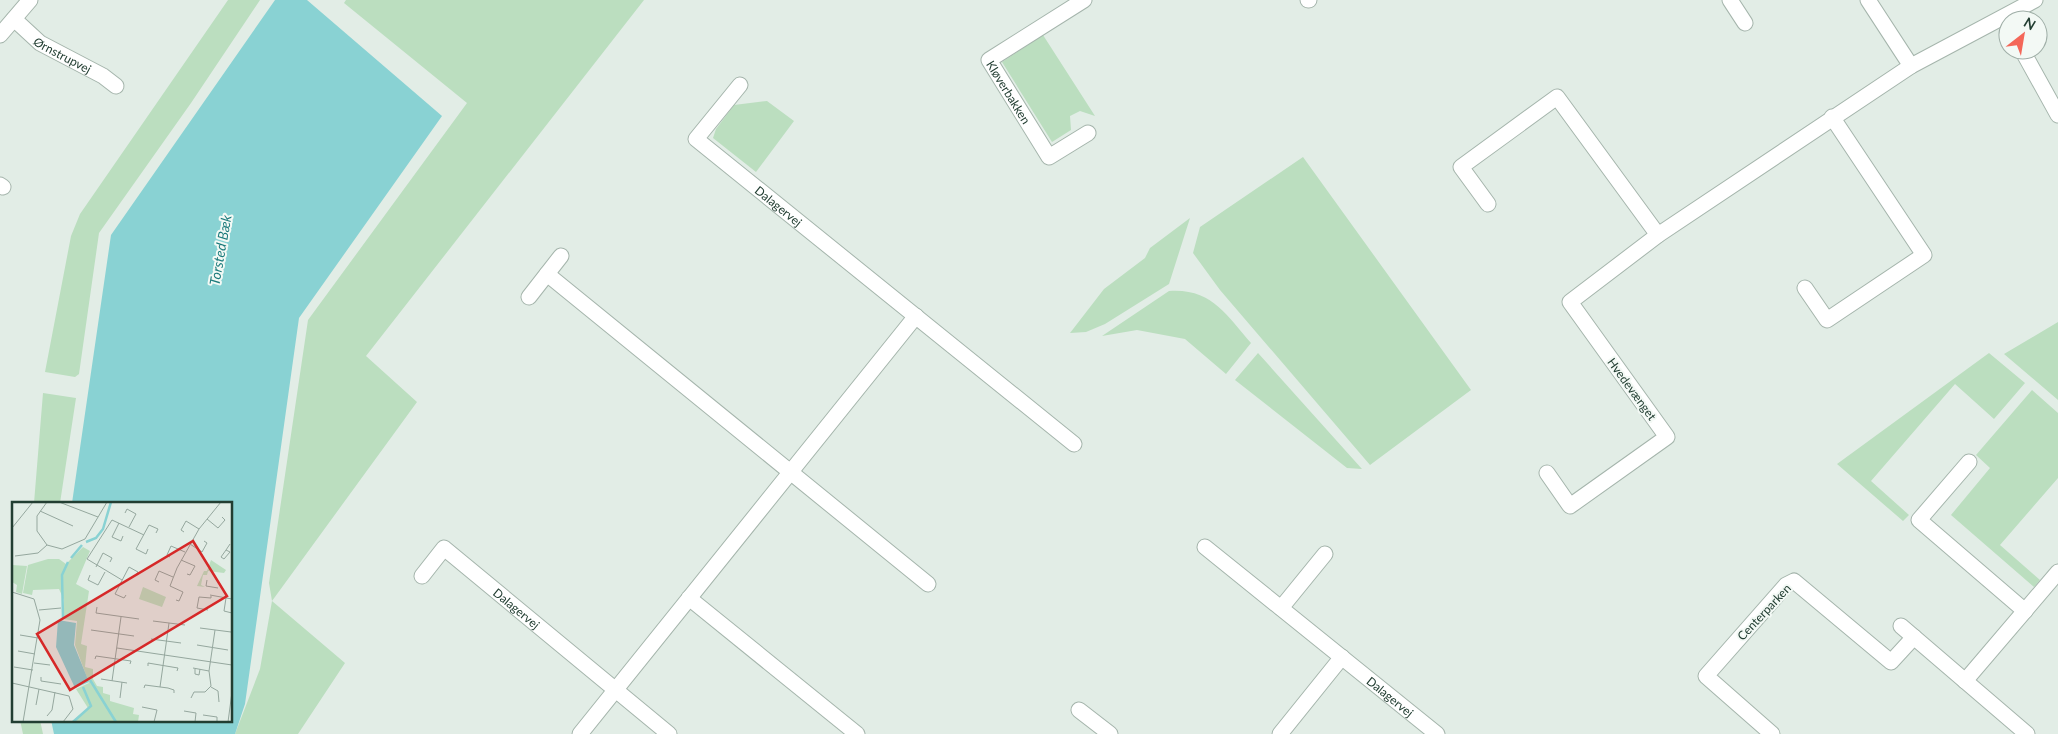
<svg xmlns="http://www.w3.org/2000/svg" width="2058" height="734" font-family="Lato,sans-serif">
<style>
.green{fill:#bbdebf}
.water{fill:#89d2d3}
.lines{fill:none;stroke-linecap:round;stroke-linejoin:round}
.minor-casing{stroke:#a5b5ac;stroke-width:17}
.tertiary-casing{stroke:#a5b5ac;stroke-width:17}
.minor{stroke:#fff;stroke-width:15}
.tertiary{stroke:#fff;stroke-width:15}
.labels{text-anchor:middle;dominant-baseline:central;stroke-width:4;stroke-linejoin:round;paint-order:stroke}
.street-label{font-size:12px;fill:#223e32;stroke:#f3f9f5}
.water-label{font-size:14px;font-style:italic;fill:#1b7a7b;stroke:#f3f9f5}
.inset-river{fill:none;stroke:#89d2d3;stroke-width:2.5}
.inset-road{fill:none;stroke:#95a79e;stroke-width:1}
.view{fill:#d62828;fill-opacity:0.15;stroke:#d62828;stroke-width:2.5}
.inset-edge{fill:none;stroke:#223e32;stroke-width:2.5}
</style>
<rect width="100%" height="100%" fill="#e2ede6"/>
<path class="green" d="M 228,0 L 260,0 L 191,103 L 99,233 L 79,374 L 75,377 L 45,372 L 71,236 L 80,214 Z
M 346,0 L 644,0 L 366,356 L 417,402 L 272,601 L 345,663 L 298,734 L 235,734 L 260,669 L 272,601 L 269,583 L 308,320 L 467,103 L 344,3 Z
M 1043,35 L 1095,116 L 1080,111 L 1070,116 L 1071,130 L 1052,142 L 1002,62 Z
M 767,101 L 794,121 L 756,172 L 713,138 L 716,129 L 734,105 Z
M 1303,157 L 1471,390 L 1370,465 L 1220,290 L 1193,253 L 1200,227 Z
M 1190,218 L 1169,284 L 1105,324 L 1086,332 L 1070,333 L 1104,289 L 1145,258 L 1150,248 Z
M 1169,291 C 1212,288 1226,315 1251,343 L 1226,374 L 1185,339 L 1137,330 L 1102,336 Z
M 2058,322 L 2058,400 L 2004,354 Z
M 1258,353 L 1362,469 L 1347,468 L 1235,380 Z
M 1989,353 L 2025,383 L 1994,419 L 1955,384 L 1871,481 L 1909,515 L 1903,521 L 1837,464 Z
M 2032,390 L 2058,413 L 2058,478 L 2000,545 L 2040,580 L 2034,587 L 1951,515 L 1990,468 L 1976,455 Z
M 43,393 L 76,398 L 60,503 L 34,503 Z
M 20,720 L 40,720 L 43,734 L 23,734 Z"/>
<path class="water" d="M 275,0 L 307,0 L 442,116 L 299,318 L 245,704 L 235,734 L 54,734 L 51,720 L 231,720 L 231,503 L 72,503 L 111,235 Z"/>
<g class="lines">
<defs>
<g id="minor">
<path id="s1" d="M 1084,0 L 989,60 L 1049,157 L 1088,133"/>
<path d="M 1308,0 L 1309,0"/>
<path d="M 1730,0 L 1745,23"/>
<path d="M 1868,0 L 1911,66"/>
<path id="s2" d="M 14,19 L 40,43 L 103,76 L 116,86"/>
<path d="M 2022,50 L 2058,115"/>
<path id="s3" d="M 740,85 L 696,139 L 1074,444"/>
<path d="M 0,185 L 3,187"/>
<path d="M 1488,204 L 1461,167 L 1557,97 L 1658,235"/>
<path d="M 547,274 L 928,584"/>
<path d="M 1805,288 L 1827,320 L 1924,255 L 1832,117"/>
<path d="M 529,297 L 561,256"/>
<path d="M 1969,462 L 1919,520 L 2025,611"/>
<path d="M 1547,473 L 1570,506 L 1667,437 L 1570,302 L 1658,235 L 1911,66 L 2035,0"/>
<path id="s4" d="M 1205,547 L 1437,734"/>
<path id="s5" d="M 422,576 L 444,548 L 669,734"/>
<path d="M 689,598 L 857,734"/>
<path d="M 1281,608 L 1325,554"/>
<path d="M 1901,626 L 2027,734"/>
<path d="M 1965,681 L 2058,572"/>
<path d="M 1079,710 L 1110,734"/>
<path d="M 580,734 L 916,316"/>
<path d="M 1280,734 L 1342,657"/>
<path d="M 1772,734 L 1706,676 L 1786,585 L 1794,581 L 1891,662 L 1914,637"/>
</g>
<path id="tertiary" d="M 0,35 L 30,0"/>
</defs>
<use href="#minor" class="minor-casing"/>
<use href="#tertiary" class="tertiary-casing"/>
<use href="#minor" class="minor"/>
<use href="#tertiary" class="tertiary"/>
</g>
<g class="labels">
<g class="street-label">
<text stroke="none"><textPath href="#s2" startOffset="61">Ørnstrupvej</textPath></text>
<text stroke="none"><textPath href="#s1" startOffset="150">Kløverbakken</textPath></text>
<text stroke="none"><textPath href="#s3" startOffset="176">Dalagervej</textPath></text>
<text transform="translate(1632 389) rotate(54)">Hvedevænget</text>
<text stroke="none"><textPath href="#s5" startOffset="130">Dalagervej</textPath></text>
<text transform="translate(1764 612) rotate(-47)">Centerparken</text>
<text stroke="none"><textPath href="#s4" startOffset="238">Dalagervej</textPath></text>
</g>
<g class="water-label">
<text transform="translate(220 250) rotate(-80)">Torsted Bæk</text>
</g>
</g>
<g transform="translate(12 502)">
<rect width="220" height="220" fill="#e2ede6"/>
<path d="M 71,45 L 78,49 L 64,82 L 77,89 L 69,142 L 75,144 L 73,165 L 81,167 L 81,177 L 85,184 L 91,185 L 91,191 L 98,193 L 98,199 L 122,206 L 121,212 L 127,213 L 126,220 L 59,220 L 76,206 L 64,187 L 77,181 L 63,143 L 65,119 L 51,117 L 52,98 L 47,87 L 21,88 L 20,93 L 11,91 L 16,63 L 36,57 L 47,57 L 54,62 ZM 199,58 L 214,68 L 212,71 L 196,69 L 195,73 L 191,73 L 189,83 L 193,85 L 185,84 L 192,69 L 195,69 ZM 0,63 L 15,64 L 10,92 L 4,90 L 5,83 L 0,80 ZM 131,85 L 154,95 L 150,105 L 127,97 Z" fill="#bbdebf"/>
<path d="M 46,118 L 64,121 L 62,143 L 77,180 L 63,186 L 44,145 Z" fill="#89d2d3"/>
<path class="inset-river" d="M 74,40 L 84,36 L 91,27 L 99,0M 59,56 L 70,43M 51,116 L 50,73 L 56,60M 78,178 L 104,220M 61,220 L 79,204 L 71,185"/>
<path class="inset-road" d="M 35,0 L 25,14 L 25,29 L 35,43 L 50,47 L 73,37 L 95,0M 47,0 L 86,15M 28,9 L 61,24M 113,11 L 115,7 L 124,12 L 117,25M 195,17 L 206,26 L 213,18 L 210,15M 107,21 L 100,35 L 109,39 L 111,34M 0,26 L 21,0M 172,30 L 169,28 L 174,19 L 187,27M 178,42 L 190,50 L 195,41 L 192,39M 136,47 L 134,52 L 124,47 L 137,23 L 146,27 L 144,31M 214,48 L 218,50 L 212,57 L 209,55 L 214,48 L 218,42M 3,54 L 26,51 L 35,43M 158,55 L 155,53 L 159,44 L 173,50M 169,58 L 183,64 L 178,73 L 175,72M 84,65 L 91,51 L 100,56 L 98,60M 78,73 L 76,78 L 86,83 L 93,70M 110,78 L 75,57 L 100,18 L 132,33M 195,78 L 194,84 L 206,86M 147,80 L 143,78 L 147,69 L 161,75M 0,90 L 22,97 L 28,118 L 11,220M 114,93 L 112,96 L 103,92 L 117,65 L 126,70 L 124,73M 198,93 L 220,97M 214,96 L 212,109 L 220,111M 164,98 L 167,99 L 171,90 L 158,84 L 165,66 L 187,27 L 209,0M 85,105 L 84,111 L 127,117M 27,108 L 49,106M 196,108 L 185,106 L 187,95 L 199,96 L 199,94M 141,119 L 173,123M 188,126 L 219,130M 79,128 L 122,134M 8,133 L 26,136M 139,137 L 169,141M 185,143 L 216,148M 105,146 L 220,163M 6,149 L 23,152M 83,157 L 84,154 L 119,159 L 118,162M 22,161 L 38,163M 136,164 L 136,161 L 166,166 L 165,169M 2,165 L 21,168M 181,166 L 197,169M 183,167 L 183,172 L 187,173 L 188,167M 29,175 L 29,179 L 49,182M 89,177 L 115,181M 100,179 L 109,115M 0,181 L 57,194 L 61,207 L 51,220M 148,185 L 157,121M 199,185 L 206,189 L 207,200M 132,186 L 133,183 L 156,186 L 162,188 L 162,191M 108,196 L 110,180M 179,196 L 182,190 L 193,190 L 199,184 L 197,169 L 203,128M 24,203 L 27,187M 130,205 L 145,208 L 142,220M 172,209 L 184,211 L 183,220M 191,213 L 205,215 L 205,220M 35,214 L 40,208 L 43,190M 216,220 L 220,190"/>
<path class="view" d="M 181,39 L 215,94 L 58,188 L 25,132 Z"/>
<rect width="220" height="220" class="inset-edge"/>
</g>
<g transform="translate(2023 35) rotate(31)"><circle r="24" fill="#f3f9f5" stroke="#9faea7"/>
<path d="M0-4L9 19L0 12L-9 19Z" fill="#f46759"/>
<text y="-8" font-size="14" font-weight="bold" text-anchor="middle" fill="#223e32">N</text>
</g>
</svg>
